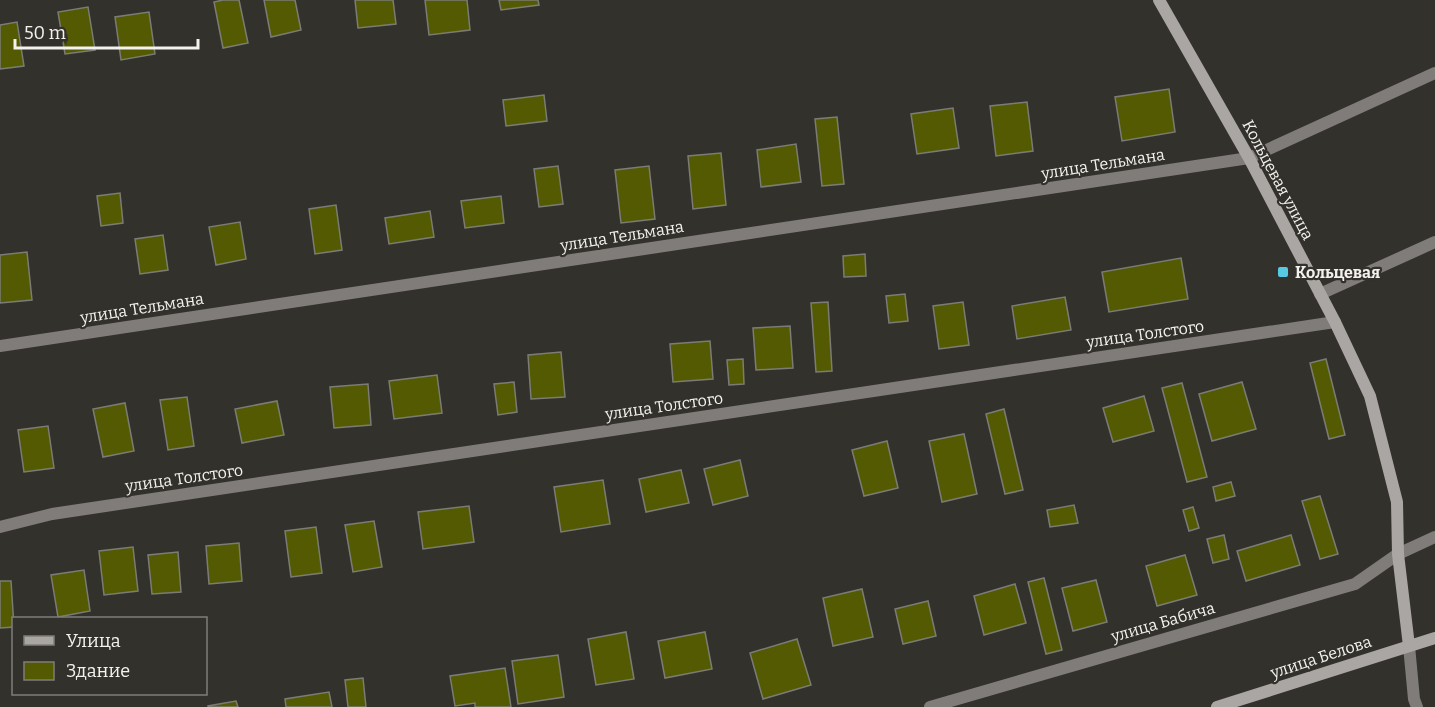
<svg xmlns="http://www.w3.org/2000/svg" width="1435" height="707" font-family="Bitter,serif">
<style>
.building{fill:#545a01;stroke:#7b7c76;stroke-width:1.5}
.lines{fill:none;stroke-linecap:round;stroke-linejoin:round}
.service{stroke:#7f7c7a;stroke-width:12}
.minor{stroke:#7f7c7a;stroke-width:12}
.secondary{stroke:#aaa6a3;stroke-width:12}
.poi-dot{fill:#57c9e2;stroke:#33312c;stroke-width:2}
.labels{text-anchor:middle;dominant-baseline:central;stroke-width:4.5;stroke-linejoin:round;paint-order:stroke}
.street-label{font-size:16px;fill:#f4f2ef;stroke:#33312c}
.poi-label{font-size:16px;font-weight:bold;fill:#f4f2ef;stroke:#33312c;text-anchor:start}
</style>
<rect width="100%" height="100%" fill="#33312c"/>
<path class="building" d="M 223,0 L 239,0 L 248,43 L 223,48 L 214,2 Z
M 264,0 L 295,0 L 301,30 L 271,37 Z
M 355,0 L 393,0 L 396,24 L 358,28 Z
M 425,0 L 467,0 L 470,30 L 429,35 Z
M 499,0 L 538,0 L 539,5 L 501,10 Z
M 88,7 L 95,50 L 65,54 L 58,12 Z
M 149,12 L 155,54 L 121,60 L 115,17 Z
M 17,22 L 24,66 L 0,69 L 0,25 Z
M 1169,89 L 1175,132 L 1122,141 L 1115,97 Z
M 544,95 L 547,121 L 506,126 L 503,100 Z
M 1027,102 L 1033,151 L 996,156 L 990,106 Z
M 953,108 L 959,148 L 917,154 L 911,114 Z
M 837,117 L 844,184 L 822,186 L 815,119 Z
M 796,144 L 801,182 L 761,187 L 757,150 Z
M 721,153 L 726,205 L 693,209 L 688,156 Z
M 558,166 L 563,204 L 539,207 L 534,169 Z
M 649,166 L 655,219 L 621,223 L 615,170 Z
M 120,193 L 123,223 L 101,226 L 97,196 Z
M 501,196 L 504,223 L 465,228 L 461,201 Z
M 336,205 L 342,250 L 315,254 L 309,209 Z
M 430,211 L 434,237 L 389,244 L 385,218 Z
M 240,222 L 246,259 L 216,265 L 209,227 Z
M 163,235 L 168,270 L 140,274 L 135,239 Z
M 27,252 L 32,300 L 0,303 L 0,255 Z
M 865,254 L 866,276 L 844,277 L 843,256 Z
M 1181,258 L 1188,299 L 1109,312 L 1102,272 Z
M 905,294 L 908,321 L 889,323 L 886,296 Z
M 1065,297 L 1071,330 L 1017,339 L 1012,306 Z
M 828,302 L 832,371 L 816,372 L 811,303 Z
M 963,302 L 969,345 L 939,349 L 933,306 Z
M 790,326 L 793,368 L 756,370 L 753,328 Z
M 710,341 L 713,379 L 673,382 L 670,344 Z
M 561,352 L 565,397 L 531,399 L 528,355 Z
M 743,359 L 744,384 L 729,385 L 727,360 Z
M 1326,359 L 1345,435 L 1329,439 L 1310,363 Z
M 437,375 L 442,413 L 394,419 L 389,381 Z
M 514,382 L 517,412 L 498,415 L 494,384 Z
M 1242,382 L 1256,429 L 1212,441 L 1199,394 Z
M 1182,383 L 1207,477 L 1187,482 L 1162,388 Z
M 368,384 L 371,425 L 334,428 L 330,387 Z
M 1144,396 L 1154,431 L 1113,442 L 1103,408 Z
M 187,397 L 194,446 L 168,450 L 160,400 Z
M 277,401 L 284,435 L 242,443 L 235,409 Z
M 125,403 L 134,451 L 103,457 L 93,409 Z
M 1004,409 L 1023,490 L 1005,494 L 986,414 Z
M 48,426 L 54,468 L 24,472 L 18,430 Z
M 964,434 L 977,494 L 942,502 L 929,441 Z
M 887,441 L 898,488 L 864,496 L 852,450 Z
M 740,460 L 748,496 L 713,505 L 704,469 Z
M 681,470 L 689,503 L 646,512 L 639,479 Z
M 603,480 L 610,524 L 561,532 L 554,487 Z
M 1231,482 L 1235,496 L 1216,501 L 1213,487 Z
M 1320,496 L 1338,554 L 1320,559 L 1302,501 Z
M 1074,505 L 1078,523 L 1050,527 L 1047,510 Z
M 469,506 L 474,542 L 423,549 L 418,512 Z
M 1193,507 L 1199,528 L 1189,531 L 1183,510 Z
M 374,521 L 382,567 L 353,572 L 345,525 Z
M 316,527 L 322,573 L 291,577 L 285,531 Z
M 1224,535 L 1229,559 L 1213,563 L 1207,539 Z
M 1291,535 L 1300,565 L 1246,581 L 1237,551 Z
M 239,543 L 242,581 L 209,584 L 206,546 Z
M 133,547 L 138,591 L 104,595 L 99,551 Z
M 178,552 L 181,592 L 152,594 L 148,555 Z
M 1185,555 L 1197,595 L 1157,606 L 1146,566 Z
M 84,570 L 90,611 L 58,617 L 51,575 Z
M 1044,578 L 1062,650 L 1046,654 L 1028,582 Z
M 1096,580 L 1107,622 L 1073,631 L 1062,588 Z
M 0,581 L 11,581 L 14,627 L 0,628 Z
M 1015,584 L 1026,623 L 984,635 L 974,596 Z
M 862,589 L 873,637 L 833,646 L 823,598 Z
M 928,601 L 936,636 L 903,644 L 895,609 Z
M 626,632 L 634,679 L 596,685 L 588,639 Z
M 705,632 L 712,669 L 665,678 L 658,641 Z
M 797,639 L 811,685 L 763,699 L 750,653 Z
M 558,655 L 564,697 L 518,704 L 512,661 Z
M 505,668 L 511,707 L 475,707 L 475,703 L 455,706 L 450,676 Z
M 363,678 L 366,707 L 348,707 L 345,680 Z
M 329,692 L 332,707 L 286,707 L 285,699 Z
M 236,701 L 238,707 L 208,707 L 208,706 Z"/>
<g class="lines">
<path class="service" d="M 1249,158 L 1435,73
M 1320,294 L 1435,242
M 1398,554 L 1435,537
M 1409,646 L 1414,699 L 1417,707"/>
<path class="minor" d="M 0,346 L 1249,158
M 0,527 L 52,514 L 1335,322
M 930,707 L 1355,584 L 1398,554"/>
<path class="secondary" d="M 1159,0 L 1249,158 L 1335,322 L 1370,396 L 1397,502 L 1398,554 L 1409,646
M 1217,707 L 1435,638"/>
</g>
<rect class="poi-dot" x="1277" y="266" width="12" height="12" rx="3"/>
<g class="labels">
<g class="street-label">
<text transform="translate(1103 164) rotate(-9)">улица Тельмана</text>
<text transform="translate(1278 180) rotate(62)">Кольцевая улица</text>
<text transform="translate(622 236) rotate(-9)">улица Тельмана</text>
<text transform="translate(142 308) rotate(-9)">улица Тельмана</text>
<text transform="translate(1145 334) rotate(-8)">улица Толстого</text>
<text transform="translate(664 406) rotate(-8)">улица Толстого</text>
<text transform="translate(184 478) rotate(-8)">улица Толстого</text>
<text transform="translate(1163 622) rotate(-16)">улица Бабича</text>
<text transform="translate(1321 657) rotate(-18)">улица Белова</text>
</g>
<g class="poi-label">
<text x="1295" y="272">Кольцевая</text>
</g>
</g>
<rect x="12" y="617" width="195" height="78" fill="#33312c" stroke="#807e7a" stroke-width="1.5"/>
<rect x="24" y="636" width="30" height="9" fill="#aaa6a3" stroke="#807e7a" stroke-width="1.5"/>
<text x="66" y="647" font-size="18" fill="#f4f2ef">Улица</text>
<rect x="24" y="662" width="30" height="18" fill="#545a01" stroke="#807e7a" stroke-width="1.5"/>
<text x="66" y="677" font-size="18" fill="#f4f2ef">Здание</text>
<path d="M15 39v9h183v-9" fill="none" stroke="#f4f2ef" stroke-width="3"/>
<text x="24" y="39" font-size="18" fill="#f4f2ef" stroke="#33312c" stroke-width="4.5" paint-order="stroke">50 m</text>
</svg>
